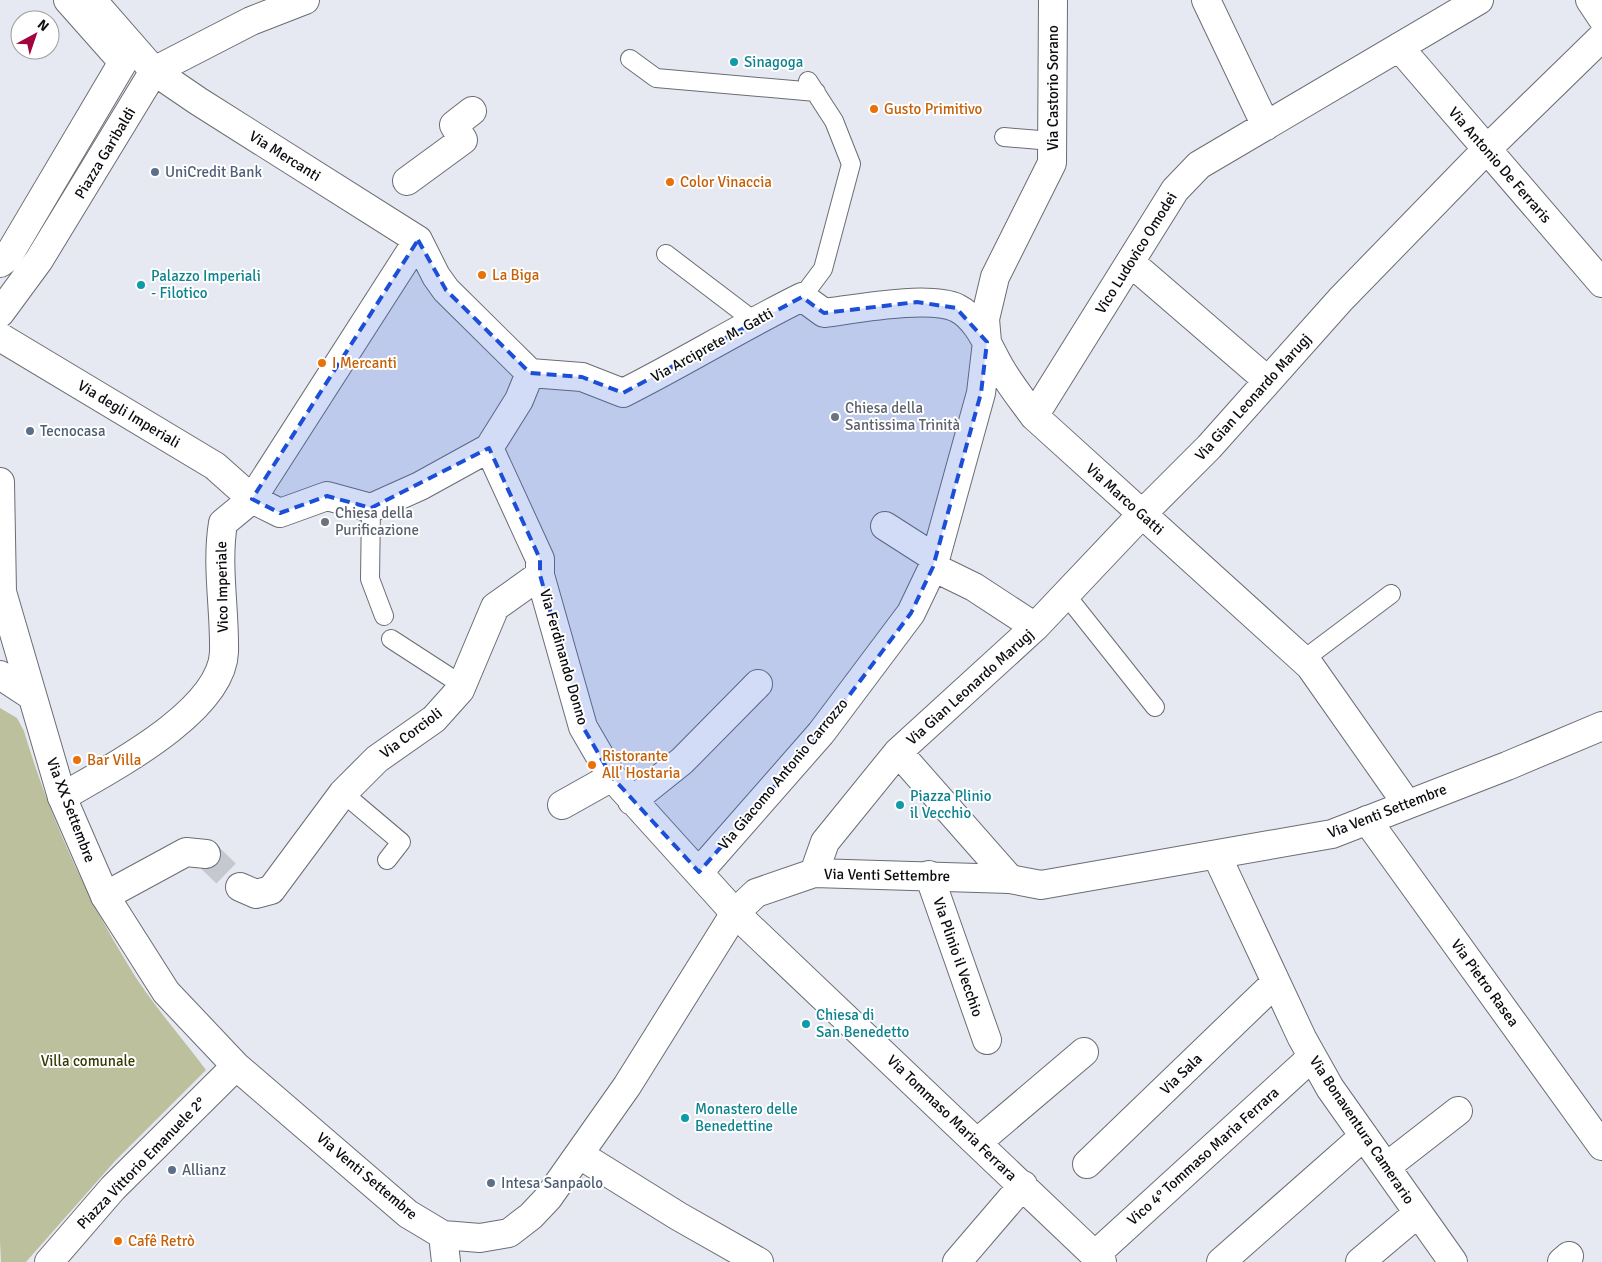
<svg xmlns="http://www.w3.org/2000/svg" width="1602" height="1262" font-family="Signika,sans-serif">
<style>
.green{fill:#bdc09c}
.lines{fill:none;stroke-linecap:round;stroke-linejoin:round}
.minor-tunnel{stroke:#c5c8cf;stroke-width:28;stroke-dasharray:28 14;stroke-linecap:butt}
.service-casing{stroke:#6a6d74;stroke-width:20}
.pedestrian-casing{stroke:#6a6d74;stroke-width:30}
.minor-casing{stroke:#6a6d74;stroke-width:30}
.tertiary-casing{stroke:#6a6d74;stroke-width:30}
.service{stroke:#fff;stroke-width:18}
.pedestrian{stroke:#fff;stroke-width:28}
.minor{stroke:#fff;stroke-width:28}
.tertiary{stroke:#fff;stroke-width:28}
.marked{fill:#1d4ed8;fill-opacity:0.2;stroke:#1d4ed8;stroke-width:4;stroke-dasharray:10 6;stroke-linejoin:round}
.culture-dot{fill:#0f9aa8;stroke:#fff;stroke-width:2}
.food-dot{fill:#e8710a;stroke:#fff;stroke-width:2}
.service-dot{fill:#5c6f8a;stroke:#fff;stroke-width:2}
.worship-dot{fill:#6b7280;stroke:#fff;stroke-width:2}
.labels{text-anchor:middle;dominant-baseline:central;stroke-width:4;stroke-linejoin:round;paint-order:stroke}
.culture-label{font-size:15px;fill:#0d838f;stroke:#fff;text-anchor:start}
.street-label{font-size:15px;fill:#0c0d10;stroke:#fff}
.food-label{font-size:15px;fill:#c56008;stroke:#fff;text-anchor:start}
.service-label{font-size:15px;fill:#4e5e75;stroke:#fff;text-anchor:start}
.worship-label{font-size:15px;fill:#5b616d;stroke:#fff;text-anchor:start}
.park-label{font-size:15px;fill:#383903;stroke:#fff}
</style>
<rect width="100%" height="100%" fill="#e6e9f1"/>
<path class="green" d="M 0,708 L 17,718 L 24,731 C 48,812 83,891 127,963 C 149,1001 180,1035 206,1070 L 115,1161 L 26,1262 L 1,1262 L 0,1241 Z"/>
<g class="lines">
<path class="minor-tunnel" d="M 206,854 L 240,887"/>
<defs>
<path id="service" d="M 630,59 L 656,78 L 816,92
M 1004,137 L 1052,141
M 666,254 L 754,321
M 802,297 L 823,269 L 851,164 L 834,121 L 808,81
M 371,508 L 370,579 L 384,616
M 1066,595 L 1155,707
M 391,639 L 462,685
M 1303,660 L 1391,594
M 343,793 L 401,842 L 387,860"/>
<path id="pedestrian" d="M 0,263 L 7,258 L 123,62 L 68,0"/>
<path id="minor" d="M 1206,0 L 1266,126
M 1590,0 L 1602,18
M 1399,47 L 1602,283
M 154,71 L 198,101 L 418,240
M 154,71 L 251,21 L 305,0
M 407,181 L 463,140 L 454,125 L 472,111
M 418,240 L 436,276 L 446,290 L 530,373
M 1130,262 L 1268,381
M 0,313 L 39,260 L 154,71
M 0,337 L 215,466 L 252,499 L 280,513 L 327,496 L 371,508 L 420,486 L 489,448
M 1034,416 L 1175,190 L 1199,165 L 1479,0
M 489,448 L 519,400 L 530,373 L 582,377 L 623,393 C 683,363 741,327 802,297 L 824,313 C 856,309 929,295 957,308 C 979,319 989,349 1001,369 C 1011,386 1023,401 1034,416 L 1310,666 L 1407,804
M 489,448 L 540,559 L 540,575 L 583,727 L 612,777 L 735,913 L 1102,1262
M 885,526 L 935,558
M 933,567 L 974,587 L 1035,627
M 898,752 L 1010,879
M 62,797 C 108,770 222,712 224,652 C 225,609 216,566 223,523 L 252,499 L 418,240
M 632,801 L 682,761 L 758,684
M 562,805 L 612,777
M 1367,820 L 1602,1146
M 1217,856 L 1302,1038 L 1330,1088 L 1453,1262
M 699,872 L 821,733 L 911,613 L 933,567 L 981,393 L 987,342 L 985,319 L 995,277 L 1052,163 L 1053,0
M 814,873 L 825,842 L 898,752 L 1035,627 L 1142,514 L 1209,447 L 1341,299 L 1486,150 L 1602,37
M 929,875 L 987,1040
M 240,887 L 256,894 L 271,890 L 343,793 L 377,759 L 434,719 L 460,690 L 495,607 L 540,575
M 105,896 L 186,852 L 206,854
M 978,1142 L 1084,1052
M 580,1155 L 678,1216 L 759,1262
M 1087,1164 L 1275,983
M 1386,1167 L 1458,1111
M 1095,1255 L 1312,1057
M 957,1262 L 1023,1185
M 1221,1262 L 1364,1136
M 1360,1262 L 1418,1213
M 1562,1262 L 1569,1256"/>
<path id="tertiary" d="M 92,0 L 154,71
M 0,482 L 2,592 L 62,797 L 105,896 L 166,992 L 236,1066 L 408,1214 L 443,1235 L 480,1238 L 509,1233 L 531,1216 L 548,1198 L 627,1086 L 735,913 L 756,893 L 814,873 L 1010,879 L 1041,885 L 1332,834 L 1507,766 L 1602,726
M 0,675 L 32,696
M 443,1235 L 446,1262
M 49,1262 L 113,1188 L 236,1066"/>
</defs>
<use href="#service" class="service-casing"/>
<use href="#pedestrian" class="pedestrian-casing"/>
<use href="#minor" class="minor-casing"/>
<use href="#tertiary" class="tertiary-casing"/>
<use href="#service" class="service"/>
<use href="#pedestrian" class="pedestrian"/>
<use href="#minor" class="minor"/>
<use href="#tertiary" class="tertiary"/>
</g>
<path class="marked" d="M 418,240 L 446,290 L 530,373 L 582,377 L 623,393 L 802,297 L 824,313 L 917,302 L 956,308 L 987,342 L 981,393 L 933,567 L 911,613 L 821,733 L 699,872 L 612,777 L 583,727 L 540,575 L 540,559 L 489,448 L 371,508 L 327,496 L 280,513 L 252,499 Z"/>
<g class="culture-dot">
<circle cx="734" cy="62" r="5"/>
<circle cx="141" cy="285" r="5"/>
<circle cx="900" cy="805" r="5"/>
<circle cx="806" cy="1024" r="5"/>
<circle cx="685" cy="1118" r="5"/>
</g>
<g class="food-dot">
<circle cx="874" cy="109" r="5"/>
<circle cx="670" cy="182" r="5"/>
<circle cx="482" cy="275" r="5"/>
<circle cx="322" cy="363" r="5"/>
<circle cx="77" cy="760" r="5"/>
<circle cx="592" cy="765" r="5"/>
<circle cx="118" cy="1241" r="5"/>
</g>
<g class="service-dot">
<circle cx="155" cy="172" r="5"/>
<circle cx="30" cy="431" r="5"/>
<circle cx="172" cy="1170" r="5"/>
<circle cx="491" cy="1183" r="5"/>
</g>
<g class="worship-dot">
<circle cx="835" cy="417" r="5"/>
<circle cx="325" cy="522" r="5"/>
</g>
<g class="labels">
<g class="culture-label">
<text x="744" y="62">Sinagoga</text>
<text x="151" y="276">Palazzo Imperiali<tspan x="151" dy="17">- Filotico</tspan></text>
<text x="910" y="796">Piazza Plinio<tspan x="910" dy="17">il Vecchio</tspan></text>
<text x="816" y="1015">Chiesa di<tspan x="816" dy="17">San Benedetto</tspan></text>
<text x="695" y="1109">Monastero delle<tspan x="695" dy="17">Benedettine</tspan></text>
</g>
<g class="street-label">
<text transform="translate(1053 88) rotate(-90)">Via Castorio Sorano</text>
<text transform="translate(105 153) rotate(-59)">Piazza Garibaldi</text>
<text transform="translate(285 156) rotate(32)">Via Mercanti</text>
<text transform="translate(1500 165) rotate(49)">Via Antonio De Ferraris</text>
<text transform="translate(1136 253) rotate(-58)">Vico Ludovico Omodei</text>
<text transform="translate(712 345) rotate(-29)">Via Arciprete M. Gatti</text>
<text transform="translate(1253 397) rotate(-48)">Via Gian Leonardo Marugj</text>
<text transform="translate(129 414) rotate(31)">Via degli Imperiali</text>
<text transform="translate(1125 499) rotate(42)">Via Marco Gatti</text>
<text transform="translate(222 587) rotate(-91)">Vico Imperiale</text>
<text transform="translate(564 657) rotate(74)">Via Ferdinando Donno</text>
<text transform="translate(970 687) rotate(-42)">Via Gian Leonardo Marugj</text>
<text transform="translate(411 733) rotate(-37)">Via Corcioli</text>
<text transform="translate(783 774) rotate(-50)">Via Giacomo Antonio Carrozzo</text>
<text transform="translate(71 810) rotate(69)">Via XX Settembre</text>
<text transform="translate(1387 811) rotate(-21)">Via Venti Settembre</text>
<text transform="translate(887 875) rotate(1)">Via Venti Settembre</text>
<text transform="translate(958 957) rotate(71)">Via Plinio il Vecchio</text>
<text transform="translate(1485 983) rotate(54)">Via Pietro Rasea</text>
<text transform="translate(1181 1074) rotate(-44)">Via Sala</text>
<text transform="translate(952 1118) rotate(44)">Via Tommaso Maria Ferrara</text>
<text transform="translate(1362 1130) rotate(56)">Via Bonaventura Camerario</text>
<text transform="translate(1203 1156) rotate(-42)">Vico 4° Tommaso Maria Ferrara</text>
<text transform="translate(141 1163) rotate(-46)">Piazza Vittorio Emanuele 2°</text>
<text transform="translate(367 1176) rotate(40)">Via Venti Settembre</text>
</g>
<g class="food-label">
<text x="884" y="109">Gusto Primitivo</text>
<text x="680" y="182">Color Vinaccia</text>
<text x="492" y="275">La Biga</text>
<text x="332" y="363">I Mercanti</text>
<text x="602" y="756">Ristorante<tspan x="602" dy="17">All' Hostaria</tspan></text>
<text x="87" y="760">Bar Villa</text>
<text x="128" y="1241">Cafê Retrò</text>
</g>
<g class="service-label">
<text x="165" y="172">UniCredit Bank</text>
<text x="40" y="431">Tecnocasa</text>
<text x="182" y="1170">Allianz</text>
<text x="501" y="1183">Intesa Sanpaolo</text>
</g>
<g class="worship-label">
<text x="845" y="408">Chiesa della<tspan x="845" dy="17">Santissima Trinità</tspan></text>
<text x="335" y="513">Chiesa della<tspan x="335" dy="17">Purificazione</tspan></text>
</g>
<g class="park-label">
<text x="88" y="1061">Villa comunale</text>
</g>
</g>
<g transform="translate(35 35) rotate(40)"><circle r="24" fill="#ffffff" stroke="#9e9e9f"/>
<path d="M0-4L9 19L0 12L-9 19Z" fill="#a2043f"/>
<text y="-8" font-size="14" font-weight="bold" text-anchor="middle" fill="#0c0d10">N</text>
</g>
</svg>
